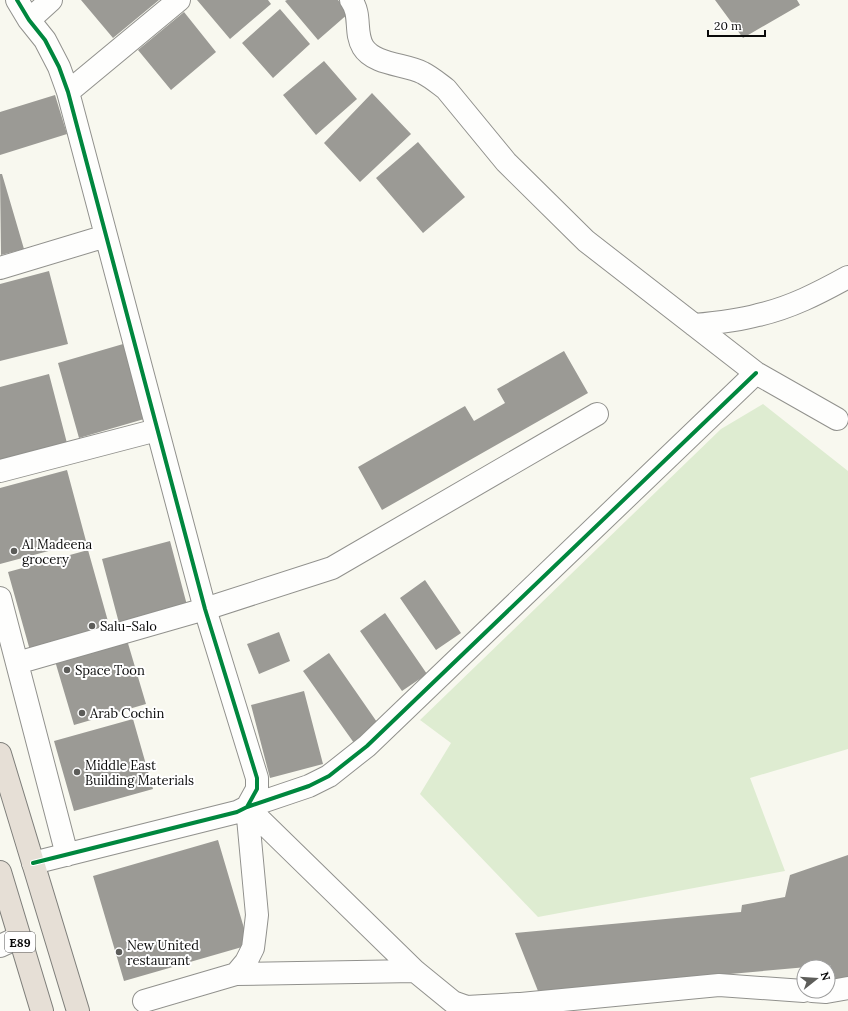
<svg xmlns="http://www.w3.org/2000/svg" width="848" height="1011" font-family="Lora,serif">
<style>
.green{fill:#deecd1}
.building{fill:#9b9a95}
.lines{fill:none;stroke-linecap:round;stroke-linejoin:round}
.minor-casing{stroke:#91918d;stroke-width:24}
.highway-casing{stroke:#7e7e7a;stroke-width:24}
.minor{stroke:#fefefd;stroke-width:22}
.highway{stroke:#e6dfd6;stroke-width:22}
.cycleway-casing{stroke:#fff;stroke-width:6}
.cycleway{stroke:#00873e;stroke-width:4}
.poi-dot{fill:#5d5d5a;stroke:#fff;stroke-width:1.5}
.labels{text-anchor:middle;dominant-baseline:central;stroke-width:4;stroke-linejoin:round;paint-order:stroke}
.shield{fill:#fff;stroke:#545454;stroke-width:1}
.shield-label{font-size:12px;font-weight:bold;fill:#0a0a0a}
.poi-label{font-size:13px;fill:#0a0a0a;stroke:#fff;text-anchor:start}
</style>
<rect width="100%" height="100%" fill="#f8f8ef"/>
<path class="green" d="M 763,404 L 848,471 L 848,749 L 750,778 L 785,871 L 538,917 L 420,794 L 451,743 L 420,720 L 721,429 Z"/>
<path class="building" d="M 81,0 L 159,0 L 113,38 Z
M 197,0 L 268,0 L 271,4 L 230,39 Z
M 287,0 L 338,0 L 349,13 L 318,40 L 285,1 Z
M 715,0 L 797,0 L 800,5 L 743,38 Z
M 280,9 L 310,44 L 273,78 L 242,43 Z
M 184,12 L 216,52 L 171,90 L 138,50 Z
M 324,61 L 357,99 L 316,135 L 283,95 Z
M 372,93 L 411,134 L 360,182 L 324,143 Z
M 55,95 L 67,134 L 0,155 L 0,112 Z
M 418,142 L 465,197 L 423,233 L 376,178 Z
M 0,174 L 2,174 L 24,249 L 1,255 Z
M 49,271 L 68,344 L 0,361 L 0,284 Z
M 130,342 L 151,417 L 79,438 L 58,363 Z
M 564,351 L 588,393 L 382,510 L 358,467 L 465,406 L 474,421 L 505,403 L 497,389 Z
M 49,374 L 68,447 L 0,464 L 0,387 Z
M 67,470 L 86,541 L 0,564 L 0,488 Z
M 170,541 L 188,609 L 120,627 L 102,559 Z
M 88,550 L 111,632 L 31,654 L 8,572 Z
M 425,580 L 461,633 L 436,650 L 400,598 Z
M 385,613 L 427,674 L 402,691 L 360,631 Z
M 279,632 L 290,661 L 259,674 L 247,644 Z
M 127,640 L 146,704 L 74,725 L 55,661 Z
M 329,653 L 379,725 L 354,743 L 303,671 Z
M 304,691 L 323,764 L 270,778 L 251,705 Z
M 133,719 L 153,789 L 74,811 L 54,741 Z
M 218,840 L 249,945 L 124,981 L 93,876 Z
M 848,855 L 848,983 L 838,986 L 830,965 L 538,991 L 515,933 L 741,912 L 742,905 L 785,897 L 790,875 Z"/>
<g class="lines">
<defs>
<path id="minor" d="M 17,0 L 29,20 L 45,40 L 59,67 L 68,92 L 205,609 L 257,778 L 257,789 L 247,807 L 237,812 L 33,863
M 351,0 C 362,15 354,32 363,47 C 374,65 406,64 423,73 C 431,77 438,83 446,89 L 506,162 L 586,241 L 756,373 L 837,419
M 29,20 L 51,0
M 68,92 L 179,0
M 0,268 L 106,236
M 694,325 C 716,323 737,321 758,315 C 790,308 819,293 848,277
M 0,471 L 157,430
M 0,598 L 67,855
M 17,663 L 205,609 L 332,568 L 597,414
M 247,807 L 309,786 L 329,776 L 367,746 L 756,373
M 247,807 L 415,971 L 453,1002 L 467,1007 L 518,1004 L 532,1007 L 538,1011
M 0,946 L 13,940 L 18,935
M 236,974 L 415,971
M 812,991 L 826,992 L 848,988
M 144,1001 L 236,974 L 246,962 L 253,948 L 255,932 L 257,915 L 247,807
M 521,1004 L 719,985 L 804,991"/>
<path id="highway" d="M 0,754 L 78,1011
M 0,872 L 42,1011"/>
</defs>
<use href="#minor" class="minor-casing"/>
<use href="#highway" class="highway-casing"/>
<use href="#minor" class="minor"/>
<use href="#highway" class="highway"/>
<defs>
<path id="cycleway" d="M 17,0 L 29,20 L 45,40 L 59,67 L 68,92 L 205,609 L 257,778 L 257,789 L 247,807 L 237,812 L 33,863
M 247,807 L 309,786 L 329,776 L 367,746 L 756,373"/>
</defs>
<use href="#cycleway" class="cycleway-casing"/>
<use href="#cycleway" class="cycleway"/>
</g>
<g class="poi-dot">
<circle cx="14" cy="551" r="4"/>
<circle cx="92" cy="626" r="4"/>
<circle cx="67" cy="670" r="4"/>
<circle cx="82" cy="713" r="4"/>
<circle cx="77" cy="772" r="4"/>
<circle cx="119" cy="952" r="4"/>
</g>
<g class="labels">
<rect class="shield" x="5" y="932" width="30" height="20" rx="3"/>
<g class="shield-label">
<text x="20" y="942">E89</text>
</g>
<g class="poi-label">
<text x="22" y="544">Al Madeena<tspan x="22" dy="15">grocery</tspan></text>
<text x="100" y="626">Salu-Salo</text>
<text x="75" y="670">Space Toon</text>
<text x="90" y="713">Arab Cochin</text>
<text x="85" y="765">Middle East<tspan x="85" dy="15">Building Materials</tspan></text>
<text x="127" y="945">New United<tspan x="127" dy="15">restaurant</tspan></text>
</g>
</g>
<g transform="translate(816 979) rotate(73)"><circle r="19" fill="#ffffff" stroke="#9d9d9d"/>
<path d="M0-3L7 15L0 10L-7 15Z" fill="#5d5d5a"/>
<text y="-6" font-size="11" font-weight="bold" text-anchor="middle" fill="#0a0a0a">N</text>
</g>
<path d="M708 30v6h57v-6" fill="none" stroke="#0a0a0a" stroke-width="2"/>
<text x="714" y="30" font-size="12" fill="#0a0a0a" stroke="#ffffff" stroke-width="3" paint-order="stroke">20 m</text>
</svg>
